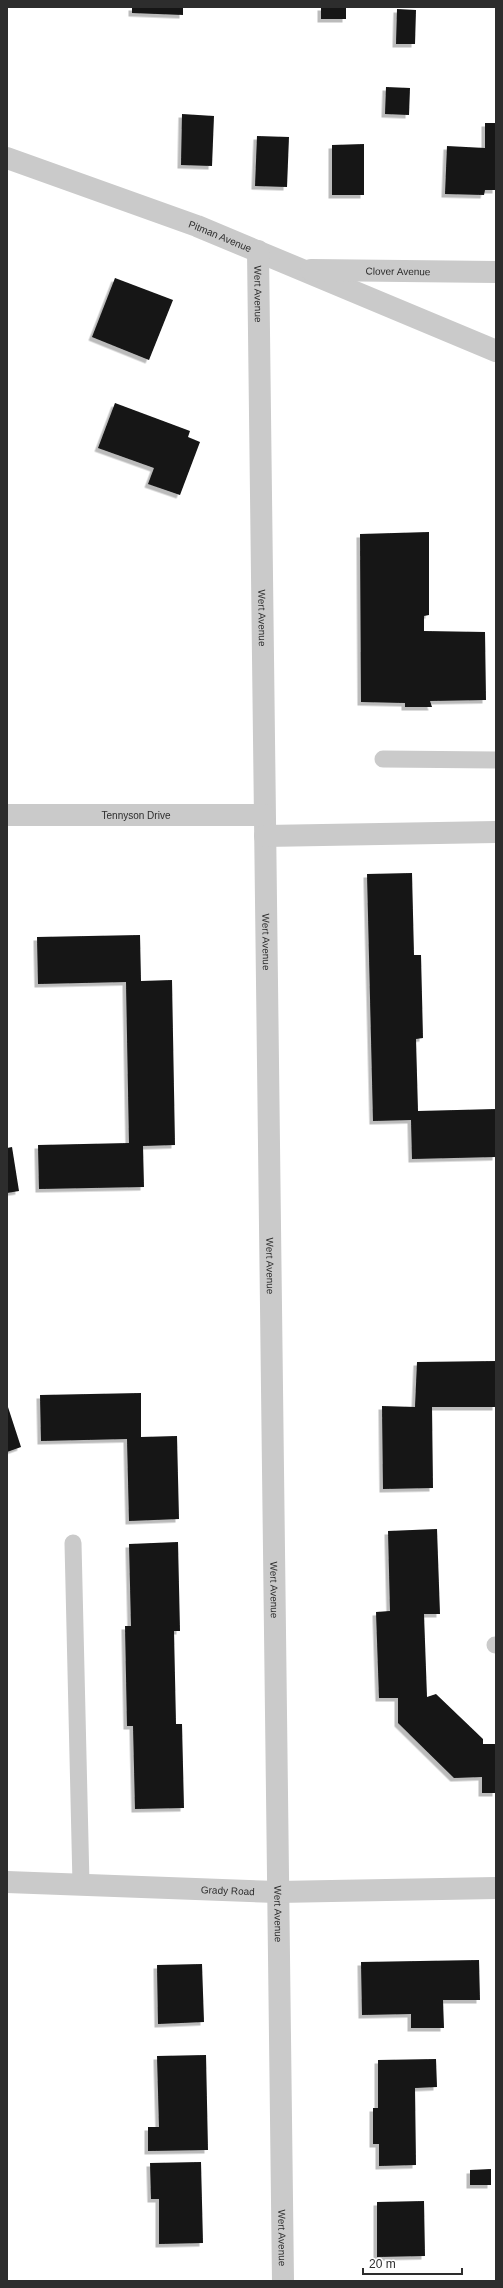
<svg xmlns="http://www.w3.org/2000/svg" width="503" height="2288" font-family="Helvetica,sans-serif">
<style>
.building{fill:#141414;filter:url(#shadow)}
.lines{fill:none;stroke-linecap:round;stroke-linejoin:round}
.service{stroke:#cacaca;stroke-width:17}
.minor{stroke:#cacaca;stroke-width:22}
.labels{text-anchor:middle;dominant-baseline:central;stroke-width:4;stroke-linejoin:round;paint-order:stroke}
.street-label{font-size:10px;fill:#2d2d2d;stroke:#fff}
</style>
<defs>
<filter id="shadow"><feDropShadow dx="-3.5" dy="3.5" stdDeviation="0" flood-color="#0004"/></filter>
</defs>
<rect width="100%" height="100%" fill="#fff"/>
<path class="building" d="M 132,7 L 183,7 L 183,15 L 132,13 Z
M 321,7 L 346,7 L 346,19 L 321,19 Z
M 397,9 L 416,10 L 415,44 L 396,44 Z
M 386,87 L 410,88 L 409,115 L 385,114 Z
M 182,114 L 214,116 L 212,166 L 181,165 Z
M 485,123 L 496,123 L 496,190 L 485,190 L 484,195 L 445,194 L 447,146 L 485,148 Z
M 257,136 L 289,137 L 287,187 L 255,186 Z
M 364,144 L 364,195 L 332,195 L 332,145 Z
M 115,278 L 173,300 L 149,360 L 92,337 Z
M 115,403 L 190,431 L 188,437 L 200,442 L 180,495 L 148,484 L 154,468 L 98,448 Z
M 429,532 L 429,615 L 424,616 L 424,631 L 485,632 L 486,700 L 430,701 L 432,707 L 405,707 L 405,703 L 361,702 L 360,534 Z
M 412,873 L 414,955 L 421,955 L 423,1038 L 416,1039 L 418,1111 L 496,1109 L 496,1157 L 412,1159 L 411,1120 L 373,1121 L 367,874 Z
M 140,935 L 141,981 L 172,980 L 175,1145 L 143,1146 L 144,1187 L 39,1189 L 38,1145 L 129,1143 L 126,982 L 38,984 L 37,937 Z
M 12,1147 L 19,1191 L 7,1193 L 7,1148 Z
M 496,1361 L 496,1407 L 432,1407 L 433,1488 L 383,1489 L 382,1406 L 415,1407 L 417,1362 Z
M 141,1393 L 141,1437 L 177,1436 L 179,1519 L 129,1521 L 127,1439 L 41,1441 L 40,1395 Z
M 7,1404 L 21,1447 L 7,1452 Z
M 437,1529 L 440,1614 L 424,1614 L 427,1697 L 436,1694 L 483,1739 L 483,1744 L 496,1744 L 496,1793 L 482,1793 L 482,1777 L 454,1778 L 398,1723 L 398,1698 L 379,1698 L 376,1612 L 390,1611 L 388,1531 Z
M 178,1542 L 180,1631 L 174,1631 L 176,1724 L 182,1724 L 184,1808 L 135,1809 L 133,1726 L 127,1726 L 125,1626 L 131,1626 L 129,1544 Z
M 479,1960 L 480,2000 L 443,2000 L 444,2028 L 411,2028 L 411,2014 L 362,2015 L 361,1962 Z
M 202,1964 L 204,2022 L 158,2024 L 157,1965 Z
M 206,2055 L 208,2150 L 148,2151 L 148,2127 L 159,2127 L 157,2056 Z
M 436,2059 L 437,2087 L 415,2088 L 416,2165 L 379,2166 L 379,2144 L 373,2144 L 373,2108 L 378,2108 L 378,2060 Z
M 201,2162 L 203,2243 L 159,2244 L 159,2199 L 151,2199 L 150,2163 Z
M 491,2169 L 491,2185 L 470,2185 L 470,2170 Z
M 424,2201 L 425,2256 L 377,2257 L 377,2202 Z"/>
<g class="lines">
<path class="service" d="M 383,759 L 496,760
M 73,1543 L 81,1884
M 495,1645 L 496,1645"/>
<g class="minor">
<path id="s1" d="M 7,158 L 197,226 L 496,351"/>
<path id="s2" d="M 258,251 L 283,2281"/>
<path id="s3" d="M 311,270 L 496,272"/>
<path id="s4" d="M 7,815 L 264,815"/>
<path d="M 265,836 L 496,832"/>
<path id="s5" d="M 7,1882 L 277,1892 L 496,1888"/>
</g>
</g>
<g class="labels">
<g class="street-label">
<text stroke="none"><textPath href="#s1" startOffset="227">Pitman Avenue</textPath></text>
<text stroke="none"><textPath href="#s3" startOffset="87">Clover Avenue</textPath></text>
<text stroke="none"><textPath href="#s2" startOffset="43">Wert Avenue</textPath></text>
<text stroke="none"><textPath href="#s2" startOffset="367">Wert Avenue</textPath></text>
<text stroke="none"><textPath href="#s4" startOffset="129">Tennyson Drive</textPath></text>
<text stroke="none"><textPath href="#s2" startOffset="691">Wert Avenue</textPath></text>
<text stroke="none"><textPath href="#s2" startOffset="1015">Wert Avenue</textPath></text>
<text stroke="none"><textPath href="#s2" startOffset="1339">Wert Avenue</textPath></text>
<text stroke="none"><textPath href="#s5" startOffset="221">Grady Road</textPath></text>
<text stroke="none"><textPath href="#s2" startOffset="1663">Wert Avenue</textPath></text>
<text stroke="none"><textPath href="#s2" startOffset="1987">Wert Avenue</textPath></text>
</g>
</g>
<rect width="503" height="2288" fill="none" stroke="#2d2d2d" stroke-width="16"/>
<path d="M363 2268v6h99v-6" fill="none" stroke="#2d2d2d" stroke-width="2"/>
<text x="369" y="2268" font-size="12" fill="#2d2d2d" stroke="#ffffff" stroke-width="3" paint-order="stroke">20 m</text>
</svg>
